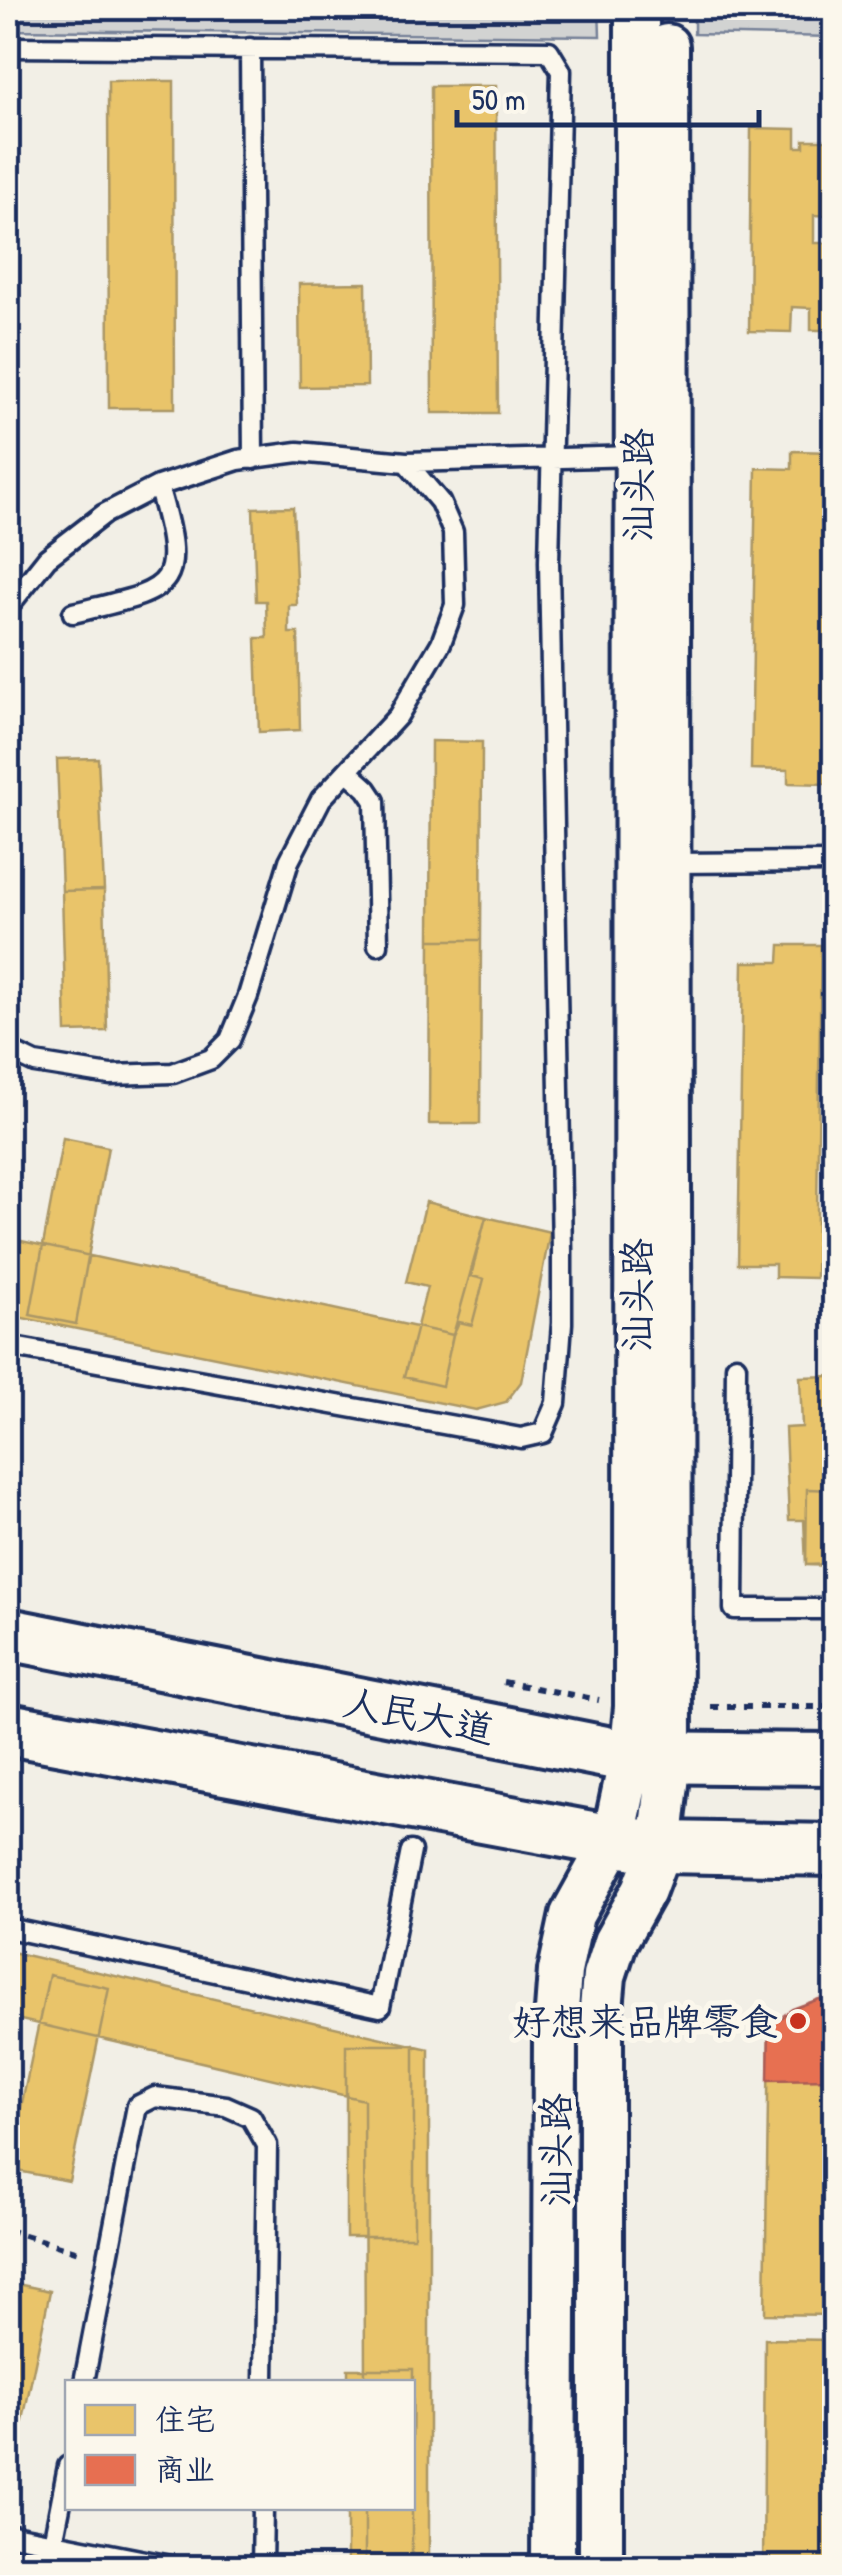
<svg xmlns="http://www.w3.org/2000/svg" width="842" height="2575" font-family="'Patrick Hand','LXGW WenKai TC',sans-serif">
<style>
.green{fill:#d2d3d2;stroke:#768198;stroke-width:2.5}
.homes{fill:#e9c46a;stroke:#ab9766;stroke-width:2.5}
.shops{fill:#e76f51;stroke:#aa5c55;stroke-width:2.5}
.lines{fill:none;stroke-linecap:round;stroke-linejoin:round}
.service-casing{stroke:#1b2f5e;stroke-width:25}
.tertiary-casing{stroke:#1b2f5e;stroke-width:50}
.secondary-casing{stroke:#1b2f5e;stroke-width:58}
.path{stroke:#1b2f5e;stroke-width:6;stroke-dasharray:8 8;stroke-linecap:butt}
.service{stroke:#fbf7ec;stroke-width:18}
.tertiary{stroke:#fbf7ec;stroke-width:42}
.secondary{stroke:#fbf7ec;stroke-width:50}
.poi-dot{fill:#c8321e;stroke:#fbf7ec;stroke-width:4}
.labels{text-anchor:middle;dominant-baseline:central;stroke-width:10;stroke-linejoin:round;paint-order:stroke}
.street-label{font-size:38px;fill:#1b2f5e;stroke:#fbf7ec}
.poi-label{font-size:38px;fill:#1b2f5e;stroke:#fbf7ec;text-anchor:end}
</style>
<rect width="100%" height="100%" fill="#f2efe6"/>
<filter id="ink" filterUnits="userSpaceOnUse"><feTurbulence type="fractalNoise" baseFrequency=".01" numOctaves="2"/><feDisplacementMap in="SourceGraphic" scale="20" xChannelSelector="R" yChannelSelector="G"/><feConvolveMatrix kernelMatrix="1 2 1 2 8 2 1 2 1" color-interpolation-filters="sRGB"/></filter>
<g filter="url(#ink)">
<path class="green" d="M 8,8 L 599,8 L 600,36 L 8,30 Z
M 694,8 L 834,8 L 834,37 L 694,34 Z"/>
<path class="homes" d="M 108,81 L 174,81 L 175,408 L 109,408 Z
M 431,86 L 496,86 L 498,413 L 432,413 Z
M 751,128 L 796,129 L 796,147 L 804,147 L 804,140 L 834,140 L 834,216 L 814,215 L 814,243 L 833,243 L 832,330 L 811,330 L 811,308 L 792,307 L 791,332 L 749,331 Z
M 366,283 L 367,386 L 300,387 L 299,284 Z
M 792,451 L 834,452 L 828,784 L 788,783 L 788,770 L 751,769 L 756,468 L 792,469 Z
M 293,507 L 297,605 L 289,605 L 289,633 L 298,633 L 300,730 L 259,732 L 256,638 L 267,638 L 266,601 L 256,601 L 253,508 Z
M 431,741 L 482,742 L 481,940 L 430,940 Z
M 98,758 L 104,890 L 62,891 L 57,759 Z
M 104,890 L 107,1031 L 66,1032 L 62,891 Z
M 430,940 L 481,940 L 480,1124 L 429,1124 Z
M 780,945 L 821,945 L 816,1278 L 775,1277 L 775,1264 L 738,1264 L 743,962 L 779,962 Z
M 63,1138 L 108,1147 L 76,1324 L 30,1315 Z
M 426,1202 L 486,1217 L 471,1276 L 484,1279 L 472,1325 L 459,1322 L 453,1335 L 442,1386 L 404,1377 L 427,1287 L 406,1282 Z
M 486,1217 L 550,1232 L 521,1382 L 506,1402 L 476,1410 L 8,1315 L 8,1238 L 453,1335 Z
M 834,1376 L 834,1564 L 806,1565 L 804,1520 L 789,1520 L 785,1428 L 802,1427 L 800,1377 Z
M 807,1489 L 834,1490 L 834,1566 L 806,1565 Z
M 8,1951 L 429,2049 L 429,2568 L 365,2568 L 365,2508 L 412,2508 L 412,2382 L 365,2382 L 364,2100 L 8,2017 Z
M 49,1975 L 109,1988 L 69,2181 L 8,2169 Z
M 769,2027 L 834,2028 L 834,2315 L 765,2314 Z
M 346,2045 L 414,2045 L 414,2237 L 346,2237 Z
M 8,2282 L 50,2291 L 8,2492 Z
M 765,2339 L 834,2340 L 834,2568 L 763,2568 Z
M 348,2369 L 413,2369 L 412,2467 L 412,2382 L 348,2382 Z
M 347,2508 L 412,2508 L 412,2568 L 347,2568 Z"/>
<path class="shops" d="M 819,1999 L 834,1999 L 834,2079 L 768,2080 L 769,2027 L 792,2009 Z"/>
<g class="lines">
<defs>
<path id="service" d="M 8,47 L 549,51 L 561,71 L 549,562 L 562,1251 L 562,1323 L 556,1403 L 543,1433 L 521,1438 L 8,1346
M 250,48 L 253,459
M 8,607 L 47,558 L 104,514 L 158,486 L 238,460 L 298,452 L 406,462 L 637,456
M 73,613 C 171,589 190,593 158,486
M 347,771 L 367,789 L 375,801 L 378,945
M 669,863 L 834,862
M 8,1050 L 35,1063 L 110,1075 L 173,1073 L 211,1059 L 230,1040 L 248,996 L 289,861 L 321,799 L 398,716 L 441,643 L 455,605 L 453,532 L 440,502 L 406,462
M 736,1366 L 734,1609 L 834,1609
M 8,1928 L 380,2007 L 411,1851
M 84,2382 L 137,2106 L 155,2097 L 226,2106 L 251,2117 L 267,2145 L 264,2382
M 8,2534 L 181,2568
M 53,2543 L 68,2466
M 262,2568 L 263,2508"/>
<path id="tertiary" d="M 553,2568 L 555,2037 L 560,1971 L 572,1915 L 613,1841 L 631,1757 L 636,1707 L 637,8
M 601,2568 L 601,2009 L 604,1976 L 615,1942 L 644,1890 L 660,1847 L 670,1757 L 667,46"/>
<path id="secondary" d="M 8,1634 L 631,1757 L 834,1759
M 8,1729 L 613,1841 L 660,1847 L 834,1850"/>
</defs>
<use href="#service" class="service-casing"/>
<use href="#tertiary" class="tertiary-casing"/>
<use href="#secondary" class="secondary-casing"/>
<path class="path" d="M 503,1682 L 599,1700
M 711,1707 L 834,1707
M 8,2230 L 82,2253"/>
<use href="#service" class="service"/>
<use href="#tertiary" class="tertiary"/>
<use href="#secondary" class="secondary"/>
</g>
</g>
<circle class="poi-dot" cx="798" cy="2021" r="10"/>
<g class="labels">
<g class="street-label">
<text transform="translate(637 485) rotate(-90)">汕头路</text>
<text transform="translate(636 1295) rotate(-90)">汕头路</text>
<text transform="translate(419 1715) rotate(11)">人民大道</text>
<text transform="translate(555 2150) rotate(-90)">汕头路</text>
</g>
<g class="poi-label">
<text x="778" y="2021">好想来品牌零食</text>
</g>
</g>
<rect width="842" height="2575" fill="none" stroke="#fbf7ec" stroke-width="40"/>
<rect x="20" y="20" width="802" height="2535" fill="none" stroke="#1b2f5e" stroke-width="4" filter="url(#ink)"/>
<rect x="65" y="2380" width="350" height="130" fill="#fbf7ec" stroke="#a1a7b3" stroke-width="2.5"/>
<rect x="85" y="2405" width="50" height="30" fill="#e9c46a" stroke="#a1a7b3" stroke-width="2.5"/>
<text x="155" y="2430" font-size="30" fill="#1b2f5e">住宅</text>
<rect x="85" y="2455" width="50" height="30" fill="#e76f51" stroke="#a1a7b3" stroke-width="2.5"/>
<text x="155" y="2480" font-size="30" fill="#1b2f5e">商业</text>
<path d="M457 110v15h302v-15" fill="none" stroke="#1b2f5e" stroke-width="5"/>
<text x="472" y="110" font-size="30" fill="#1b2f5e" stroke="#fbf7ec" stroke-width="8" paint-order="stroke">50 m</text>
</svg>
